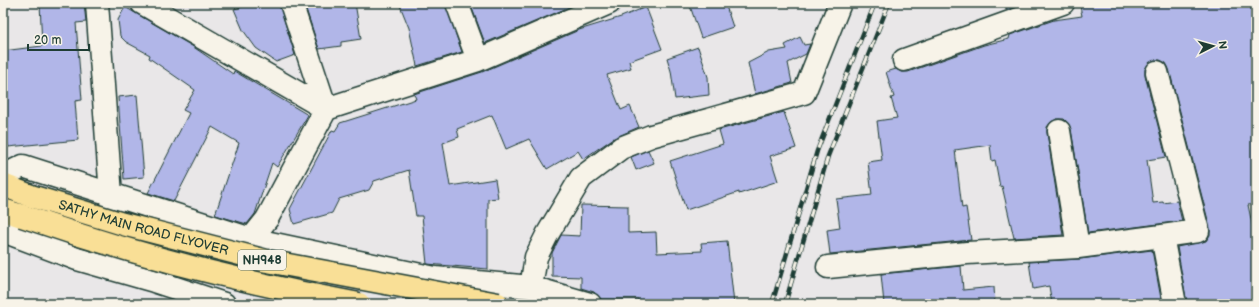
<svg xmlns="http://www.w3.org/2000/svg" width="1259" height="307" font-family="'Balsamiq Sans',sans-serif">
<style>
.building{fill:#b1b6e8;stroke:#1f3d34}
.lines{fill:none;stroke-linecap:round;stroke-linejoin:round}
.minor-casing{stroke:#1f3d34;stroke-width:25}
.highway-casing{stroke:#1f3d34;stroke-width:25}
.minor{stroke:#f7f3e8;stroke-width:22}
.highway{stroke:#f9df96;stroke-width:22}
.rail-casing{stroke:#1f3d34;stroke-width:4.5}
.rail{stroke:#f7f3e8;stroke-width:3;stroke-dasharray:9;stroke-linecap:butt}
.highway-bridge-casing{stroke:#1f3d34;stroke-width:25;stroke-linecap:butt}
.highway-bridge{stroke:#f9df96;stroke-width:22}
.labels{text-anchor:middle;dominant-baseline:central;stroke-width:4;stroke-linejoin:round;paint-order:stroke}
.shield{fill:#f7f3e8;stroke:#60746a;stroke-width:1}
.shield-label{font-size:12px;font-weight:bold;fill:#1f3d34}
.street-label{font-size:13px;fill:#1f3d34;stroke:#f7f3e8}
</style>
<rect width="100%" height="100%" fill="#e9e7e8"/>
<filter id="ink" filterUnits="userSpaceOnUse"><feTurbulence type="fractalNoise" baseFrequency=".025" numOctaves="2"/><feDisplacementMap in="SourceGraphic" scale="8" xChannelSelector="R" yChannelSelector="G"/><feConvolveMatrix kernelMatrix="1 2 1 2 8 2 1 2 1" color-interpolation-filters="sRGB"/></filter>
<g filter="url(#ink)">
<path class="building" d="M 40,3 L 84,3 L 86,22 L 76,23 L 82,100 L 75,101 L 78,140 L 8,147 L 3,95 L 3,51 L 42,46 Z
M 256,3 L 279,3 L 295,55 L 276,62 L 256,48 L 243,30 L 234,9 Z
M 304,3 L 355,3 L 361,39 L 341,42 L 341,46 L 319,49 Z
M 399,3 L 445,3 L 462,52 L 417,66 L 409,28 Z
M 470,3 L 571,3 L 572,6 L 485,43 Z
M 689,3 L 725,3 L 733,27 L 701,38 Z
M 1006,3 L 1026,3 L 1007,10 Z
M 1105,3 L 1237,3 L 1238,7 L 1256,3 L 1256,204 L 1248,205 L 1256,242 L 1256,299 L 1224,304 L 1187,304 L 1177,247 L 1206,241 L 1210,235 L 1210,228 L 1169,69 L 1166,63 L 1160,60 L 1154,60 L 1149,63 L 1145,69 L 1145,75 L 1166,157 L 1147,160 L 1153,203 L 1163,202 L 1163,203 L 1177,201 L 1182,221 L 1088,233 L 1071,129 L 1068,123 L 1064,119 L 1057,119 L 1051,122 L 1047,127 L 1047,133 L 1063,235 L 1014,238 L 1002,186 L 1000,187 L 995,160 L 992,161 L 990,145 L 955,150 L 962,208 L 966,207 L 971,240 L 830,254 L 827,230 L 840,228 L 836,199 L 872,195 L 868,162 L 882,160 L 877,121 L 897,118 L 891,98 L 894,97 L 886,72 L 896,69 L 901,72 L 908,72 L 984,45 L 1009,39 L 1010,35 L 1054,20 L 1082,16 L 1080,6 Z
M 125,7 L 192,46 L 233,74 L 234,71 L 308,115 L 277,167 L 272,163 L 255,214 L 247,224 L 215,215 L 239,143 L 212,127 L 174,201 L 148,193 L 189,113 L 183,110 L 195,90 L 149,58 L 150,55 L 126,42 L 120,36 L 118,20 Z
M 646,7 L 662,49 L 629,61 L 631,68 L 607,75 L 621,110 L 630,106 L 639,127 L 614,138 L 583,159 L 578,151 L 547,169 L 529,139 L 506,149 L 492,115 L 457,129 L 459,137 L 443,143 L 450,186 L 495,179 L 498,198 L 488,199 L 488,269 L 427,264 L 422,216 L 416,216 L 409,170 L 374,181 L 369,190 L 339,199 L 332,213 L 294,224 L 290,209 L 332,130 L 335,131 L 340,123 L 416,99 L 414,94 L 482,72 L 579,30 L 621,17 Z
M 800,37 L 804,45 L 810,44 L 806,54 L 788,63 L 792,83 L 755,94 L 748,63 L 769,52 L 787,49 L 785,45 Z
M 698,47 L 708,77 L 709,95 L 675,99 L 671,71 L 667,58 Z
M 137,95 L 144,177 L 124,179 L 118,97 Z
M 784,112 L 796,148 L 770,156 L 778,181 L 739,194 L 739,192 L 686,210 L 670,161 L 723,144 L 719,130 Z
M 648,150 L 654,163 L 636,170 L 631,157 Z
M 581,205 L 628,206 L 628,233 L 656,232 L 657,253 L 702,251 L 701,243 L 727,241 L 734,304 L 638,304 L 638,299 L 601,299 L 594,292 L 581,288 L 581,277 L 552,276 L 552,253 L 561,235 L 580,236 Z
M 1152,250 L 1162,304 L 1052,304 L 1049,286 L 1033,289 L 1029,262 L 1080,259 Z
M 961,266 L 963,290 L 994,287 L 995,304 L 884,304 L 881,274 Z"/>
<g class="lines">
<defs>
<path id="minor" d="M 97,3 L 111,195 L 115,269
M 142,3 L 326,109
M 291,3 L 326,109
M 457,3 L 478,60
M 904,60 L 1063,3
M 1157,72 L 1198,231 L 1162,236 L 1175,304
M 1059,131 L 1078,247
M 3,176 L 23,166 L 251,239 L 435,278 L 531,287 L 590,304
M 3,231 L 77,259 L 154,281 L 224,304
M 251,239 L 267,219 L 326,109 L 478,60 L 609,3
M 828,267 L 967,253 L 1078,247 L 1162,236
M 531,287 L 536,257 L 547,235 L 581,178 L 621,148 L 651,136 L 804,93 L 840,3"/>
<path id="highway" d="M 3,185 L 31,196
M 3,210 L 22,216"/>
</defs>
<use href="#minor" class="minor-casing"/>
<use href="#highway" class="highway-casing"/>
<use href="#minor" class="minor"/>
<use href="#highway" class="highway"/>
<defs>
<path id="rail" d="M 772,304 L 817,151 L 875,3
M 785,304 L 828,156 L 889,3"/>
</defs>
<use href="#rail" class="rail-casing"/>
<use href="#rail" class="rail"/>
<defs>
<g id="highway-bridge">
<path id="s1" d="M 31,196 L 123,224 L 267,261 L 498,304"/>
<path d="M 22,216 C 132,254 244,283 359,304"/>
</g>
</defs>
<use href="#highway-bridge" class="highway-bridge-casing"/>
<use href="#highway-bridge" class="highway-bridge"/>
</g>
</g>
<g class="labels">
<rect class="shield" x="238" y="250" width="48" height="20" rx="3"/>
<g class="shield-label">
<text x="262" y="260">NH948</text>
</g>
<g class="street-label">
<text stroke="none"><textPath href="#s1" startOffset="117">SATHY MAIN ROAD FLYOVER</textPath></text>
</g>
</g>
<rect width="1259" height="307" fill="none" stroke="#f7f3e8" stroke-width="16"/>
<rect x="8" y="8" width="1243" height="291" fill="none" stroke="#1f3d34" stroke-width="1.5" filter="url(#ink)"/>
<g transform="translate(1213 46) rotate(84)" stroke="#f7f3e8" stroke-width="3" paint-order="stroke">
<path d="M0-3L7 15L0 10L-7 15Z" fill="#1f3d34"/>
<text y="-6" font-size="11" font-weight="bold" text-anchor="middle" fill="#1f3d34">N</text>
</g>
<path d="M28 44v6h61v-6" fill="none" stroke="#1f3d34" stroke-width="2"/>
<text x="34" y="44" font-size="12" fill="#1f3d34" stroke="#f7f3e8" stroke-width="3" paint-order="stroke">20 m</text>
</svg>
